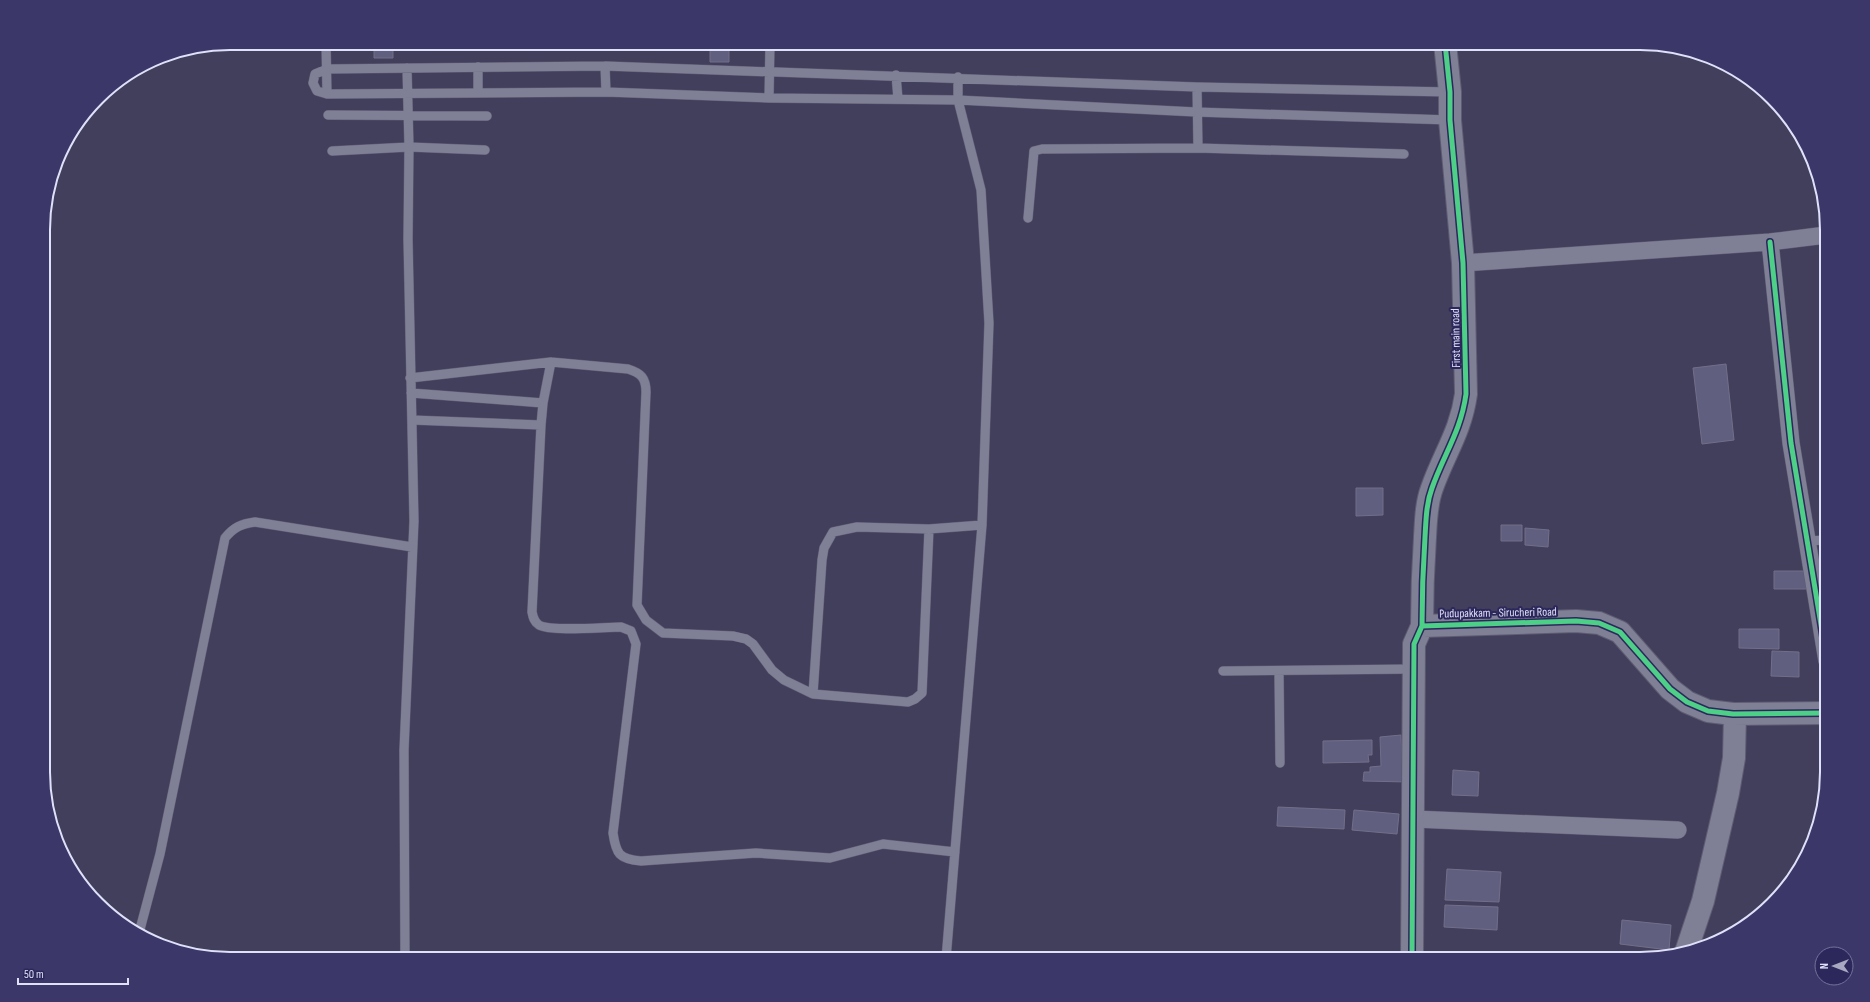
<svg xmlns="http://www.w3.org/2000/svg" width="1870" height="1002" font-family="'Sofia Sans Condensed',sans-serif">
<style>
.building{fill:#615f7f;stroke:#716f88}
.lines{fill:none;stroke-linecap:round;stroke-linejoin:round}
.lane-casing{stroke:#5e5c73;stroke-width:10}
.street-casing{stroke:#5e5c73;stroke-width:18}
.secondary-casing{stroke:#5e5c73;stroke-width:24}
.lane{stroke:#7f7f96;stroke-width:9}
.street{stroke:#7f7f96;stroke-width:17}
.secondary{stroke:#7f7f96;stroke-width:22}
.cycleway-casing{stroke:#2d285b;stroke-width:8}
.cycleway{stroke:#4dcf88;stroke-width:5}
.labels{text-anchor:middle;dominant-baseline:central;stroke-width:4;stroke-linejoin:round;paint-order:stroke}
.street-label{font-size:12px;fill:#dfe0fa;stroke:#2d285b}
.rim{fill:none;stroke:#dfe0fa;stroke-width:2}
</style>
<rect width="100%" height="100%" fill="#413f5b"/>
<path class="building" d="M 374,43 L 393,43 L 393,58 L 374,58 Z
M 710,43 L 756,43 L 756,48 L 729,47 L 729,62 L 710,62 Z
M 1726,364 L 1734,440 L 1702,444 L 1693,368 Z
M 1356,488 L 1383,488 L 1383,515 L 1356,516 Z
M 1501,525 L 1522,525 L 1522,541 L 1501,541 Z
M 1525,528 L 1549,530 L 1548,547 L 1525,545 Z
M 1774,571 L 1809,571 L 1808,589 L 1774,589 Z
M 1739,629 L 1779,629 L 1779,649 L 1739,648 Z
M 1772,651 L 1799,652 L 1799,677 L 1771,676 Z
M 1401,735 L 1402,760 L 1407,782 L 1363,781 L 1364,772 L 1370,772 L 1370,767 L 1381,766 L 1380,737 Z
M 1372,740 L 1372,755 L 1368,755 L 1369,762 L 1323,763 L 1323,741 Z
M 1453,770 L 1479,772 L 1478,796 L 1452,795 Z
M 1278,807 L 1345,810 L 1344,829 L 1277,826 Z
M 1354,810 L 1399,814 L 1397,834 L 1352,830 Z
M 1447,869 L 1501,872 L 1499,902 L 1445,900 Z
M 1445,905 L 1498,907 L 1497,930 L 1444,927 Z
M 1622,920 L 1671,925 L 1669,950 L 1620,944 Z
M 1462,953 L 1481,954 L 1480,959 L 1462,959 Z
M 1350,955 L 1379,955 L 1379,959 L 1350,959 Z"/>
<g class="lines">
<defs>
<path id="lane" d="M 326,43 L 327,94
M 605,66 L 606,92
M 478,67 L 478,92
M 896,75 L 898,99
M 1450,92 L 1197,87 L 605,66 L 327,69 L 315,74 L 313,83 L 317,91 L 327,94 L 606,92 L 769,98 L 958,100 L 1196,112 L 1450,120
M 769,98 L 770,43
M 328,115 L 487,116
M 1198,148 L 1404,154
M 332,151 L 409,147 L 485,150
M 1028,218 L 1034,151 L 1042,149 L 1198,148 L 1197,87
M 551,362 L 543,403 L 541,425 L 532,612 C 533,617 534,622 539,625 C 551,632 604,627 621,627 L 631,631 L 636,644 L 613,833 C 616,854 619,859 641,861 L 756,853 L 830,858 L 883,844 L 955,852
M 410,378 L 551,362 L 628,369 C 641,373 646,378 646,392 L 637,605 L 646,620 L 663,633 L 733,636 L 746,639 L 753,644 L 772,670 L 784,680 L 813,694 L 908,702 L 915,699 L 922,693 L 929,529
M 411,393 L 543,403
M 412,420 L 541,425
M 1807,541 L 1826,540
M 1223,671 L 1414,669
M 1279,672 L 1280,763
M 813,694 L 822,560 L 824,548 L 833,532 L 857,527 L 929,529 L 982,525
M 139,933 L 160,854 L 225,538 C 234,527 241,524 255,522 L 412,547
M 405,959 L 404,750 L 414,521 L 408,239 L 409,147 L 407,68
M 946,959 L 982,525 L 989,323 L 981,190 L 958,100 L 958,77"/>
<path id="street" d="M 1770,242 L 1791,443 L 1827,661
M 1463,263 L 1770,242 L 1826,235
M 1414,819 L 1678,830"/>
<path id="secondary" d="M 1422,626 C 1422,596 1423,567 1425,537 C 1426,521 1426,504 1432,488 C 1444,454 1461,431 1466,394 L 1463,263 L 1450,120 L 1450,92 L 1445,43
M 1686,952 L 1703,901 L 1728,793 L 1734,758 L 1735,714
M 1412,959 L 1414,644 L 1422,626 L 1576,621 L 1599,623 L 1620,632 L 1670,689 L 1687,702 L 1708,711 L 1733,714 L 1827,713"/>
</defs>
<use href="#lane" class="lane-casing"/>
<use href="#street" class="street-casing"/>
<use href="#secondary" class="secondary-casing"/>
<use href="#lane" class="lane"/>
<use href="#street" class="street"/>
<use href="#secondary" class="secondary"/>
<defs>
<path id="cycleway" d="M 1770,242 L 1791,443 L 1827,661
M 1422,626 C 1422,596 1423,567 1425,537 C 1426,521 1426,504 1432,488 C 1444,454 1461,431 1466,394 L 1463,263 L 1450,120 L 1450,92 L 1445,43
M 1412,959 L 1414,644 L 1422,626 L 1576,621 L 1599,623 L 1620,632 L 1670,689 L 1687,702 L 1708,711 L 1733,714 L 1827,713"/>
</defs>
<use href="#cycleway" class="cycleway-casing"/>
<use href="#cycleway" class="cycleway"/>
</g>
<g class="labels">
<g class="street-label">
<text transform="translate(1456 338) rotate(-91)">First main road</text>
<text transform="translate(1498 613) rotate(-1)">Pudupakkam - Sirucheri Road</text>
</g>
</g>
<path d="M0 0H1870V1002H0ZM230 50H1640A180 180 0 0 1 1820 230V772A180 180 0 0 1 1640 952H230A180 180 0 0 1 50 772V230A180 180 0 0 1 230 50Z" fill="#3b3768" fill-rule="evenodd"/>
<path class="rim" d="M230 50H1640A180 180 0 0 1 1820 230V772A180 180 0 0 1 1640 952H230A180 180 0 0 1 50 772V230A180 180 0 0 1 230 50Z"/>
<g transform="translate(1834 966) rotate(270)"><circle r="19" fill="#2d285b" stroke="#74729b"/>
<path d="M0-3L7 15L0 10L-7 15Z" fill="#a8a8c2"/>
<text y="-6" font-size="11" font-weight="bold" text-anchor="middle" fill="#dfe0fa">N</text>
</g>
<path d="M18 978v6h110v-6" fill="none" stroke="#dfe0fa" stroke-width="2"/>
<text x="24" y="978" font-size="12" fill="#dfe0fa" stroke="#2d285b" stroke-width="3" paint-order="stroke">50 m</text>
</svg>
